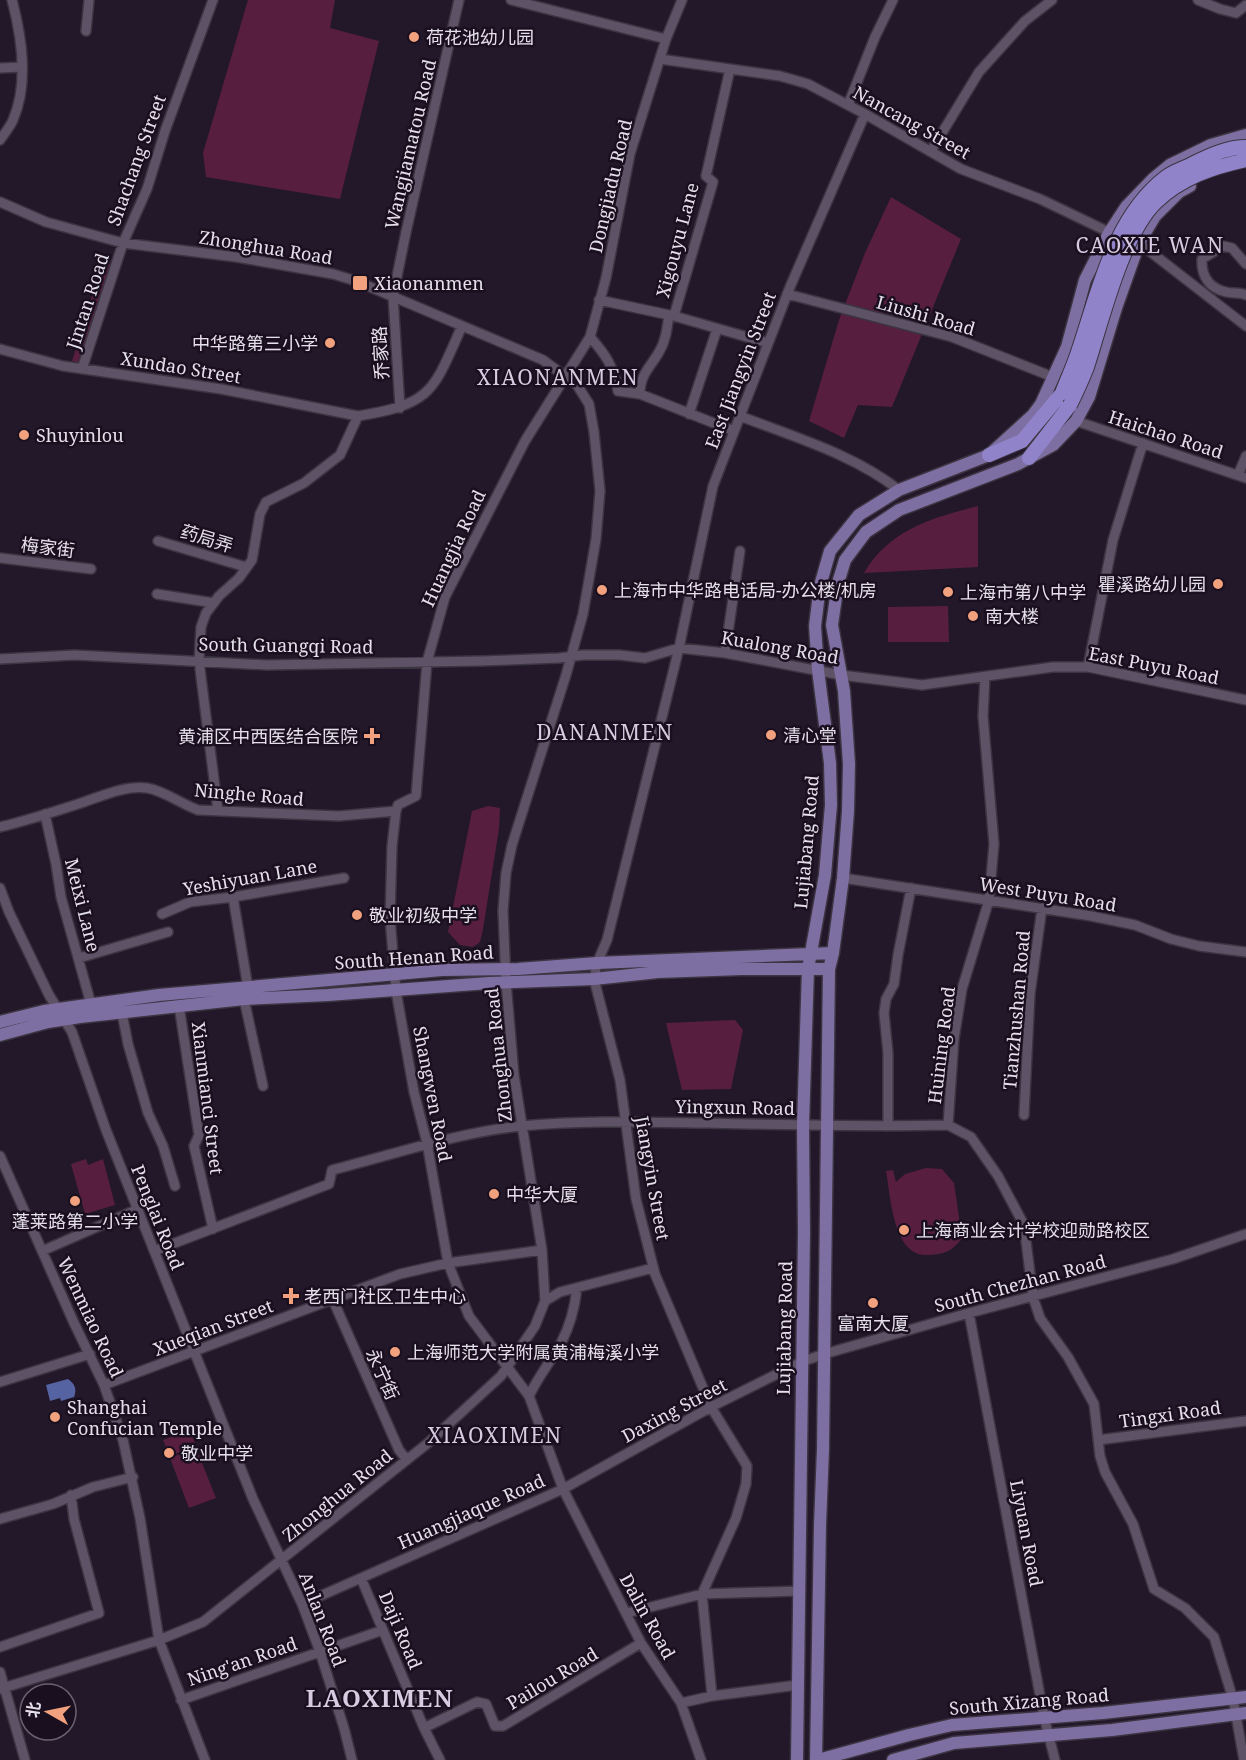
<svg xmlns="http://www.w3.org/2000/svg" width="1246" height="1760" font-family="'Noto Serif','Noto Sans SC',serif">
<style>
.green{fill:#581e3f}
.water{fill:#5663a2}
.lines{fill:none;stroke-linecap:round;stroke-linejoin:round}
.minor-casing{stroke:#3b3441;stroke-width:12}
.major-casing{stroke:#3b3441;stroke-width:15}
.highway-casing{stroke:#3b3441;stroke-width:16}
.minor{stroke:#5e5266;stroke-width:9}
.major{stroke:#7d6fa1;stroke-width:12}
.highway{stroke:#9183c9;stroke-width:14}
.highway-bridge-casing{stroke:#3b3441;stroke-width:16;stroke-linecap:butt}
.highway-bridge{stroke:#9183c9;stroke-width:14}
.poi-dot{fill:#f1a17d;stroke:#190f1f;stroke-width:2}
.labels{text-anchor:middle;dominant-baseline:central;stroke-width:5;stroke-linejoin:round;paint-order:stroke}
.poi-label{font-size:18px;fill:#e5dfeb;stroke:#190f1f;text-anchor:start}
.street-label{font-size:18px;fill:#e5dfeb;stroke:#190f1f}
.quarter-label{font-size:21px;letter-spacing:1.5px;fill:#d7cae1;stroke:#190f1f}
.district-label{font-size:24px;font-weight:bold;letter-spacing:1.5px;fill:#d7cae1;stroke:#190f1f}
</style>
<rect width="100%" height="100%" fill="#221829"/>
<path class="green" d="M 248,0 L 335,0 L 330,28 L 379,41 L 340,199 L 206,177 L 203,153 Z
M 891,197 L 961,239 L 892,407 L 858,405 L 844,438 L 809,421 L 839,320 L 865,253 Z
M 103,260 L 113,262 L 80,363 L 72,361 Z
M 978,506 L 978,567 L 864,573 C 890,529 932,518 978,506 Z
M 948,606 L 949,642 L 888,642 L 888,607 Z
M 488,806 L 500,808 L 499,829 L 483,929 L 480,942 L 473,947 L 460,945 L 448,932 L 472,811 Z
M 735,1020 L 743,1030 L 731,1089 L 682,1090 L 666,1023 Z
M 86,1159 L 88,1165 L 103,1159 L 115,1205 L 85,1214 L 71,1164 Z
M 926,1168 L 942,1169 L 954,1183 L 962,1238 C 952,1251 946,1254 929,1255 C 893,1258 891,1198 886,1171 L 893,1170 L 896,1182 L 905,1174 Z
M 190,1430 L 196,1446 L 170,1456 L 163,1440 Z
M 196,1448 L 216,1498 L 189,1508 L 170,1458 Z"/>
<path class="water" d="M 68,1379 C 75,1384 77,1389 74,1397 L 61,1401 L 60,1398 L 50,1401 L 46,1385 Z"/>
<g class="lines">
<defs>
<path id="minor" d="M 511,0 L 666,39
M 682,0 L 666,39 L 630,154 L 606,278 L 590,337 L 525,441 L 445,597 L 427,662 L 416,796 L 398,805 L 396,811 L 392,846 L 390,918 L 396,991 L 414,1092 L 427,1143 L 448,1263 L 469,1316 L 529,1396 L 563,1489 L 641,1643 L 681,1703 L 701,1760
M 1198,0 L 1220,9 L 1236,13 L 1246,5
M 86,31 L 89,0
M 660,59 L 780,76 L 808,84 L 865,114 L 961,169 L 1040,199 L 1115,235
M 0,68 L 22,67
M 848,105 L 875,37 L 893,0
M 0,140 C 4,134 10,127 13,120 C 29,83 22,38 12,0
M 931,151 L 979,72 L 1025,21 L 1052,0
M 0,202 L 46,222 L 123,243 L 236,257 L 333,274 L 356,281 L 543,360 L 577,385 L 589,404 L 594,432 L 600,491 L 596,539 L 583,614 L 566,675 L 512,845 L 506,873 L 503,911 L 506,982 L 514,1075 L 542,1250 L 545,1301 L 535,1326 L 501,1376 L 428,1443 L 203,1622 L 159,1640 L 0,1689
M 1134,241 L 1139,243 L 1246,326
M 1246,264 L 1232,248 L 1223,246 L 1202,259 C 1201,276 1209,288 1226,292 C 1233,294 1240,292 1246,295
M 787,294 L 952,337 L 1053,377
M 599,300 L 674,316 L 768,343
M 674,316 L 713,182 L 706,176 L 730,69
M 590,337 C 607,356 613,366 618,391 L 640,394 L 734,431
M 0,349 L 63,366 L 221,389 L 358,416
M 82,369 L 123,243 L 147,189 L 165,131 L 213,0
M 640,394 C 640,374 650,368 659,352 C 666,341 667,328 669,315
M 400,408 L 393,296 L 406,232 L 459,0
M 689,414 L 717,329
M 740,416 C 794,437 853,454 899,490
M 1076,421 L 1246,478
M 1238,475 L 1246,456
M 158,541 L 246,567
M 0,558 L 91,569
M 157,594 L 214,603
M 725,653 L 740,551
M 0,659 L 75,655 L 267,665 L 481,661 L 559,658 L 583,655 L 619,655 L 645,658 L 679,648 L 725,653 L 841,675 L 922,685 L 1053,667 L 1088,667 L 1246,700
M 1088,667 L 1113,540 L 1143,443
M 985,677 L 983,716 L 994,844 L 989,900 L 962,989 L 954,1039 L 948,1125 L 971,1137 L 998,1176 L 1024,1225 L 1033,1297 L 1040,1318 L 1068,1357 L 1094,1404 L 1100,1456 L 1105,1472 L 1133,1524 L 1154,1589 L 1185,1608 L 1214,1637 L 1233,1699 L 1244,1760
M 218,811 L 199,661 L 201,627 L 206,613 L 219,596 L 239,578 L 252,560 L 260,514 L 266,502 L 304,483 L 340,455 L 358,416 C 433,404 433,391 462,326
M 45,814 L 56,864 L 61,897 L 91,1004
M 0,827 C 29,820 56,811 84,802 C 104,795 127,785 147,788 C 165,791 181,804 198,810 L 339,816 L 396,811
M 843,878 L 1091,916 L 1135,925 L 1171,939 L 1199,946 L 1246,952
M 0,888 L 9,912 L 49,995 L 72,1032 L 106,1130 L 253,1499 L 302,1604 L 320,1652 L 344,1728 L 352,1760
M 233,897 L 248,988
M 162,914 L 190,902 L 233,897 L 344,878
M 79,958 L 168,932
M 244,999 L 263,1086
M 179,1006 L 199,1135 L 194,1146 L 213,1229
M 122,1013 L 128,1044 L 148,1113 L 163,1146 L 175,1186
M 1024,1115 L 1030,994 L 1042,908
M 888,1126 L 888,1053 L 884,1013 L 886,999 L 894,984 L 898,955 L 911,888
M 0,1156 L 74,1323 L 104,1385 L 123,1440 L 140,1518 L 159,1640 L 205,1760
M 42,1251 L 138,1209
M 154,1251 L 329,1184 L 332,1170 C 395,1154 456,1133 521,1126 C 581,1120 643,1122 703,1123 C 785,1125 866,1127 948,1125
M 333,1300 L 399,1450 L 407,1460
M 545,1301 L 560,1292 L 653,1268
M 969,1313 L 1044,1717 L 1055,1760
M 0,1382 L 90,1354
M 104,1385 L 400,1274 L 448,1263 L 542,1250
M 529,1396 C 538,1377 551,1361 561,1343 C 570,1326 575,1306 577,1288
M 1098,1440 L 1246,1421
M 0,1519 L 53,1504 L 93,1487 L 133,1477
M 361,1578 L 424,1728 L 440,1760
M 302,1604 L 563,1489 L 711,1407 L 801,1362 L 824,1354 L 969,1313 L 1173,1259 L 1246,1234
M 627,1613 L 702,1594 L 799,1591
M 0,1647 L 99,1613 L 74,1519 L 71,1495
M 0,1672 L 25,1760
M 712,1696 L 702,1594 L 736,1518 L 746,1484 L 747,1466 L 711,1407 L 655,1274 L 636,1199 L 620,1080 L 594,979 L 597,963 L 607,940 L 679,648 L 713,486 L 790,287 L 865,114
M 181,1700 L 383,1630
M 681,1703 L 712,1696 L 798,1685
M 424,1728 L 477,1702 L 486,1704 L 495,1726 L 503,1726 L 641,1643"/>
<path id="major" d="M 0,1022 L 44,1011 L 159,995 L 442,970 L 518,969 L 597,963 L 833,953
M 0,1035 L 48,1022 L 80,1017 L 244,999 L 328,995 L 489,983 L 594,979 L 658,972 L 742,969 L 829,969
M 797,1760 L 804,1232 L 803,1125 L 808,969 L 825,875 L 831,805 L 830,763 L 818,670 L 815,626 L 820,586 L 830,551 L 859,515 L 899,490 L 989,455 L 1033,415 L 1041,404 L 1067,347 L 1085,280 L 1109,233 L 1126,207 L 1153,179 L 1170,165 L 1211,145 L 1246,135
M 816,1760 L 820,1525 L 823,1449 L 829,969 L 833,953 L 843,878 L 848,811 L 849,764 L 844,691 L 832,625 L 838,583 L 845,560 L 866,532 L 899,510 L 1018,464 L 1053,445 L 1076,421 L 1089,397 L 1116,308 L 1139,243 L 1155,216 L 1179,192 L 1190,186
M 818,1760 L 909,1735 L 952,1725 L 1103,1713 L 1246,1697
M 893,1760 L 954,1743 L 1112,1730 L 1246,1713"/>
<path id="highway" d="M 989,455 L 1022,441 L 1062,393
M 1029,458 L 1070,405"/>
</defs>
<use href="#minor" class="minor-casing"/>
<use href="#major" class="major-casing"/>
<use href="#highway" class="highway-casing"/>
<use href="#minor" class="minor"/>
<use href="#major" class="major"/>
<use href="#highway" class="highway"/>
<defs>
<path id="highway-bridge" d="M 1062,393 C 1067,380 1073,367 1077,355 C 1098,295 1112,218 1166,177 C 1174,171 1185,168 1194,163 C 1210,155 1228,147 1246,147
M 1070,405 C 1076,393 1082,380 1087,367 C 1102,321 1122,235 1156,202 C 1181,178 1213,167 1246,160"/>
</defs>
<use href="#highway-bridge" class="highway-bridge-casing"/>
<use href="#highway-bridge" class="highway-bridge"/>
</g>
<g class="poi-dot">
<circle cx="414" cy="37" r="6"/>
<rect x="352" y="275" width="16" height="16" rx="3"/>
<circle cx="330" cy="343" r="6"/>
<circle cx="24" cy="435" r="6"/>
<circle cx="1218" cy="584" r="6"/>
<circle cx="602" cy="590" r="6"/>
<circle cx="948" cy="592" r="6"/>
<circle cx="973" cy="616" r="6"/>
<circle cx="771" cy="735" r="6"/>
<path d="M369 727h6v6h6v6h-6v6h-6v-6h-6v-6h6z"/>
<circle cx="357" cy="915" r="6"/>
<circle cx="494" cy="1194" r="6"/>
<circle cx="75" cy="1201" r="6"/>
<circle cx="904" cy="1230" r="6"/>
<path d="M288 1287h6v6h6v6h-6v6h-6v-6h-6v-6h6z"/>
<circle cx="873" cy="1303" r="6"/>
<circle cx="395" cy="1352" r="6"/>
<circle cx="55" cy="1417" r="6"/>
<circle cx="169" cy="1453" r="6"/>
</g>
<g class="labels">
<g class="poi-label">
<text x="426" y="37">荷花池幼儿园</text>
<text x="374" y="283">Xiaonanmen</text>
<text x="318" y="343" text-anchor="end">中华路第三小学</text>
<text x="36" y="435">Shuyinlou</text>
<text x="1206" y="584" text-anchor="end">瞿溪路幼儿园</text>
<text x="614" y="590">上海市中华路电话局-办公楼/机房</text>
<text x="960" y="592">上海市第八中学</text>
<text x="985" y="616">南大楼</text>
<text x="783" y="735">清心堂</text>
<text x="358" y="736" text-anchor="end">黄浦区中西医结合医院</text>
<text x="369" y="915">敬业初级中学</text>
<text x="506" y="1194">中华大厦</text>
<text x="75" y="1221" text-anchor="middle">蓬莱路第二小学</text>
<text x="916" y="1230">上海商业会计学校迎勋路校区</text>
<text x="304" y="1296">老西门社区卫生中心</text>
<text x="873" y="1323" text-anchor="middle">富南大厦</text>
<text x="407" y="1352">上海师范大学附属黄浦梅溪小学</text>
<text x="67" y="1407">Shanghai<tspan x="67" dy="21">Confucian Temple</tspan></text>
<text x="181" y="1453">敬业中学</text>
</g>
<g class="street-label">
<text transform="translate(912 122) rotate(29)">Nancang Street</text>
<text transform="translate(410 144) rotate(-77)">Wangjiamatou Road</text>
<text transform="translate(136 160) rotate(-70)">Shachang Street</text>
<text transform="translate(610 186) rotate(-77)">Dongjiadu Road</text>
<text transform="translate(677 240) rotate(-75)">Xigouyu Lane</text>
<text transform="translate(266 247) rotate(9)">Zhonghua Road</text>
<text transform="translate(87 301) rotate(-72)">Jintan Road</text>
<text transform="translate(926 315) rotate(16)">Liushi Road</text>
<text transform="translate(380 353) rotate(-93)">乔家路</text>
<text transform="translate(181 367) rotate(9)">Xundao Street</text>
<text transform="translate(740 370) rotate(-69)">East Jiangyin Street</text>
<text transform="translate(1166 434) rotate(18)">Haichao Road</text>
<text transform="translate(207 538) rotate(17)">药局弄</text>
<text transform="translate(48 547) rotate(7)">梅家街</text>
<text transform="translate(453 548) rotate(-65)">Huangjia Road</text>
<text transform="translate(286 645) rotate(1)">South Guangqi Road</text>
<text transform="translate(780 647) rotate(10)">Kualong Road</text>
<text transform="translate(1154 665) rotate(11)">East Puyu Road</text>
<text transform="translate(249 794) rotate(5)">Ninghe Road</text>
<text transform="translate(806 842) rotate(-85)">Lujiabang Road</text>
<text transform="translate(250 877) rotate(-10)">Yeshiyuan Lane</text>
<text transform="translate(1048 894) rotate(9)">West Puyu Road</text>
<text transform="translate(83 905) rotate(76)">Meixi Lane</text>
<text transform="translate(414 957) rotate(-4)">South Henan Road</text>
<text transform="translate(1016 1010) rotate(-85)">Tianzhushan Road</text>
<text transform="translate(941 1045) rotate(-83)">Huining Road</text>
<text transform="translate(498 1055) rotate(-96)">Zhonghua Road</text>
<text transform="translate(433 1094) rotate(79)">Shangwen Road</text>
<text transform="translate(208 1098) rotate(83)">Xianmianci Street</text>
<text transform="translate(735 1107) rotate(1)">Yingxun Road</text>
<text transform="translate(653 1178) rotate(80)">Jiangyin Street</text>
<text transform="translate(158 1217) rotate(68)">Penglai Road</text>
<text transform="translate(1020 1283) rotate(-15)">South Chezhan Road</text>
<text transform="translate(91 1317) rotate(65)">Wenmiao Road</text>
<text transform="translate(213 1327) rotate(-21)">Xueqian Street</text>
<text transform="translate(784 1328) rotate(-89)">Lujiabang Road</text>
<text transform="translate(383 1374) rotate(66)">永宁街</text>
<text transform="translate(674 1410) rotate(-28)">Daxing Street</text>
<text transform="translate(1170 1414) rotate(-8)">Tingxi Road</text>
<text transform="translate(337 1495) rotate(-39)">Zhonghua Road</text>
<text transform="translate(471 1511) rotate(-24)">Huangjiaque Road</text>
<text transform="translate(1027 1533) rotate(79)">Liyuan Road</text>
<text transform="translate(648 1616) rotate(61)">Dalin Road</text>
<text transform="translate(323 1619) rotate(69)">Anlan Road</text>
<text transform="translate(401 1630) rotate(67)">Daji Road</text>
<text transform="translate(242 1661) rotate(-19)">Ning'an Road</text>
<text transform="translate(552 1678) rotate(-31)">Pailou Road</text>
<text transform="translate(1029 1701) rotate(-5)">South Xizang Road</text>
</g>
<g class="quarter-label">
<text x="1150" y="245">CAOXIE WAN</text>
<text x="558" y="377">XIAONANMEN</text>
<text x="605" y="732">DANANMEN</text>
<text x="495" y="1435">XIAOXIMEN</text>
</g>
<g class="district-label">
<text x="380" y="1697">LAOXIMEN</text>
</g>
</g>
<g transform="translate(48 1712) rotate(279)"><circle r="28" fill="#190f1f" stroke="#6b6271" stroke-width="1.5"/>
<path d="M0-4.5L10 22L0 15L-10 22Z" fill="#f1a17d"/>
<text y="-9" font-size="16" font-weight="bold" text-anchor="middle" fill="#e5dfeb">北</text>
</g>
</svg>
